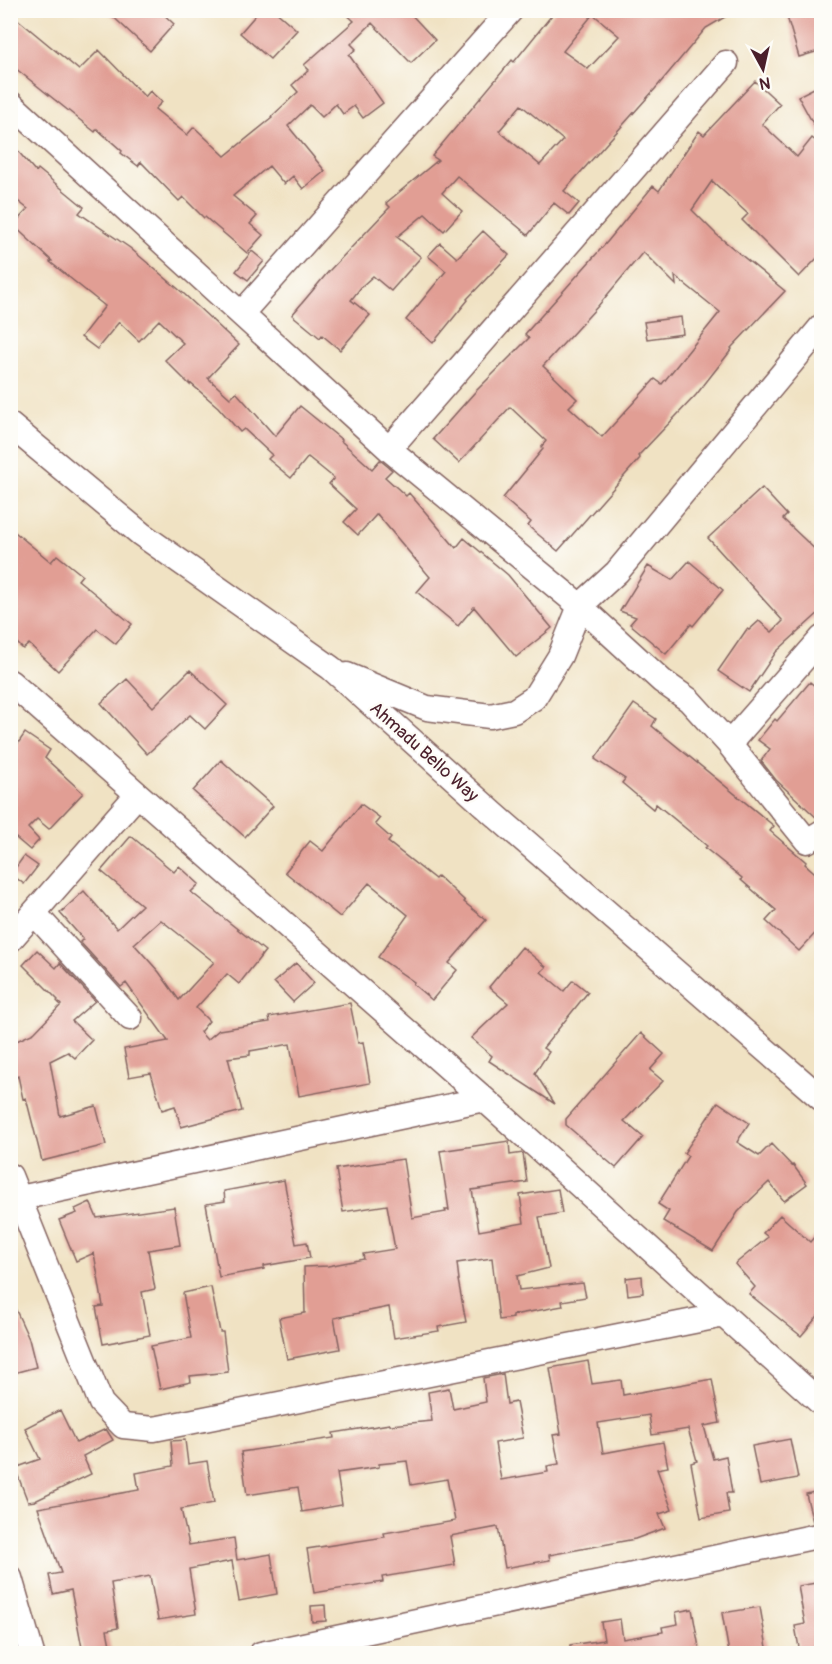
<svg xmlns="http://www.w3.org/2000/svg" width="832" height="1664" font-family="Pangolin,sans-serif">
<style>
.building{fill:#e19e94;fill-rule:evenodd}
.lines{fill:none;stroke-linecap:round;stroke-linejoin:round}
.minor-casing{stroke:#846360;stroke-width:27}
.minor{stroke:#fff;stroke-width:24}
.labels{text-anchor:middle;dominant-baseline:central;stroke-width:5;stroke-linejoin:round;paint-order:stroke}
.street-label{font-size:18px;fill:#4a1f2b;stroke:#fdfcf7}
</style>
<rect width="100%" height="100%" fill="#fdfcf7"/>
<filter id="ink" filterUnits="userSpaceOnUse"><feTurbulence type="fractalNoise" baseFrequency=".0167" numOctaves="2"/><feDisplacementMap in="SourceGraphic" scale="12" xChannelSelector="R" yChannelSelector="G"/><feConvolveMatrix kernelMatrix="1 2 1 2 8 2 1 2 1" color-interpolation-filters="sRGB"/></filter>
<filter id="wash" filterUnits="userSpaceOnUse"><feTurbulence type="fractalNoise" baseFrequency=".008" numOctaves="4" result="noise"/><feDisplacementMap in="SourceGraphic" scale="24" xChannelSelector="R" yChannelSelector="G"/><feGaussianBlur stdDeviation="1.35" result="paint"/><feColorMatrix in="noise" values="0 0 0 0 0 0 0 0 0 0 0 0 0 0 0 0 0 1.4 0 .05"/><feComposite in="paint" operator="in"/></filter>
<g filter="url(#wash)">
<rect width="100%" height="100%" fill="#f0e2c3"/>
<g id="blocks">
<path class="building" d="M 106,10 L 159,10 L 174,24 L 150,51 Z
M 260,10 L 274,10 L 297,30 L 270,59 L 240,33 Z
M 342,10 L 407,10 L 435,40 L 411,63 L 372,23 L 351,44 L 356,49 L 349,55 L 383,103 L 363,118 L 354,106 L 343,114 L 336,104 L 322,117 L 310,105 L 288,126 L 325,171 L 303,189 L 293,176 L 284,184 L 269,166 L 233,196 L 257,216 L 250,224 L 263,235 L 247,253 L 205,217 L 204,218 L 183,197 L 179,201 L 141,162 L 138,166 L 121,153 L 122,151 L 97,129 L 95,132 L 10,64 L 10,13 L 79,70 L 99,50 L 145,97 L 150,91 L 162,102 L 155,109 L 187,135 L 194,127 L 225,156 L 272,118 L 271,117 L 298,92 L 292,85 L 309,70 L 304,65 L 354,21 Z
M 556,10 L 737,10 L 706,28 L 655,89 L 564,191 L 579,203 L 569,215 L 554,203 L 528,235 L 457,176 L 442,193 L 462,211 L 444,231 L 425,214 L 397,237 L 421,257 L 391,291 L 373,276 L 362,286 L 351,300 L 370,315 L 340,350 L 322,335 L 320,338 L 292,315 L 329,271 L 390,207 L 386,203 L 438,160 L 432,156 L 512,60 L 514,62 ZM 593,14 L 619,36 L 588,69 L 563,51 ZM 521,105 L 563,140 L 540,165 L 499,131 Z
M 785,10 L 822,10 L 822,50 L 799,57 Z
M 755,81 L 780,104 L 762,124 L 797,157 L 812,138 L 822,146 L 822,253 L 799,277 L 742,220 L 748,214 L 712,181 L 692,210 L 717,235 L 785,291 L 731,348 L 732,349 L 696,395 L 638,456 L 640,458 L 558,551 L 528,526 L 531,522 L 503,498 L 543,449 L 541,447 L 546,441 L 510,407 L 459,463 L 433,439 L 475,392 L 529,338 L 525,334 L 608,241 L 653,186 L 659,191 L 699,131 L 704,135 ZM 643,252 L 676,285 L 675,276 L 720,312 L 662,384 L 655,379 L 602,437 L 569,407 L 577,399 L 543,366 L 598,306 Z
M 816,87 L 822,98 L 822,140 L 798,96 Z
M 10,142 L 36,172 L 38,169 L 84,207 L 79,213 L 130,248 L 183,293 L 239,345 L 208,378 L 230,398 L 236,392 L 275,436 L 300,406 L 342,440 L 341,441 L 372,469 L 380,460 L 392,470 L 385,477 L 406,496 L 409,493 L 456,548 L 464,538 L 508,575 L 552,628 L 516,657 L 474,607 L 458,626 L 417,592 L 430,577 L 377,514 L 358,535 L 344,522 L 356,509 L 329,484 L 334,478 L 308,457 L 291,478 L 268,459 L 272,455 L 244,429 L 240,432 L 218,407 L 190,383 L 190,385 L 165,360 L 183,343 L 159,320 L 139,341 L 119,322 L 97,349 L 81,337 L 105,306 L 50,262 L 52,261 L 13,225 L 28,209 L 10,195 Z
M 483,231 L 509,255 L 467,299 L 468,300 L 433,343 L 406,320 L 446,271 L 428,256 L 440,243 L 457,258 Z
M 252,251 L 264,261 L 248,280 L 236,271 Z
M 681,317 L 683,334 L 647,339 L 644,322 Z
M 762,488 L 787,515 L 783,519 L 822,556 L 822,610 L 776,652 L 749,692 L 718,671 L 747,629 L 749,630 L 759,621 L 772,632 L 783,621 L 708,538 Z
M 10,528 L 51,562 L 57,555 L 82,575 L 78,580 L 132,624 L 116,644 L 97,629 L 58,671 L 29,644 L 23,649 L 10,636 Z
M 689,561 L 723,590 L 693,626 L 691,624 L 666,654 L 630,624 L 636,617 L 620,611 L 648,566 L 672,580 Z
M 190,670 L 227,705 L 205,729 L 190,715 L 147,754 L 101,703 L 127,679 L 153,707 Z
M 810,682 L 822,692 L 822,818 L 818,819 L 776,780 L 761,761 L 770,749 L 758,740 L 775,719 L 777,721 Z
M 634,704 L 656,719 L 652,726 L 774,826 L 770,831 L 806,862 L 805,864 L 822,879 L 822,926 L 799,951 L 766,921 L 776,910 L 741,880 L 742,878 L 705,848 L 707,846 L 656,804 L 653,809 L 622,783 L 625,779 L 595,759 Z
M 25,733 L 50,750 L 45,758 L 83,793 L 49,829 L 37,819 L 28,828 L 39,840 L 30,850 L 10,833 L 10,755 Z
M 221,760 L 273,806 L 245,837 L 193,791 Z
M 361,804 L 380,818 L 375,824 L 391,838 L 388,842 L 435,879 L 438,876 L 465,901 L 464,902 L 486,920 L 449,963 L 457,970 L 432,1000 L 413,984 L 414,982 L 378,957 L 408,915 L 369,883 L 340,917 L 285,872 L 310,841 L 323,851 Z
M 131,836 L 174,872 L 179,866 L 199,884 L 191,892 L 265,951 L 239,984 L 227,974 L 196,1008 L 209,1021 L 200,1032 L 207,1040 L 219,1030 L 270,1022 L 269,1017 L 350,1003 L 358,1043 L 363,1042 L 370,1083 L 299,1096 L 290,1044 L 250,1051 L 250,1055 L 228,1058 L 242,1111 L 181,1127 L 175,1106 L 162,1110 L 151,1073 L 129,1077 L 124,1049 L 168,1041 L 126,983 L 121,987 L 80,942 L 83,939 L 60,913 L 84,891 L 117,929 L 142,905 L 101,871 ZM 161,920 L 214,962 L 179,1000 L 159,972 L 134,944 Z
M 24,856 L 38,866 L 24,884 L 11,874 Z
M 522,947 L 546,967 L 541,972 L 564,991 L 573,980 L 588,992 L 543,1048 L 549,1052 L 535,1073 L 555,1104 L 489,1061 L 492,1056 L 471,1038 L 508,1003 L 489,987 Z
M 37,950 L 56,968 L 60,963 L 95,1001 L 72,1021 L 92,1040 L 75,1058 L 68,1052 L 50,1061 L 60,1116 L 96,1106 L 106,1145 L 42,1161 L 26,1098 L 23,1099 L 18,1076 L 10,1080 L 10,1044 L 34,1033 L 61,1005 L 57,1001 L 58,1000 L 23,965 Z
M 296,963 L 314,983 L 293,1002 L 274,982 Z
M 641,1033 L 664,1054 L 650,1070 L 663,1081 L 624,1121 L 643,1137 L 616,1168 L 566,1125 L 566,1119 Z
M 718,1102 L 749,1123 L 737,1142 L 759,1156 L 771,1144 L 792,1166 L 793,1165 L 807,1184 L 784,1201 L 769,1182 L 738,1212 L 713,1251 L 663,1221 L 669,1211 L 658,1204 L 688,1156 L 684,1153 Z
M 509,1141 L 510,1155 L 523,1153 L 527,1182 L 472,1190 L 479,1231 L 524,1223 L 520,1195 L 558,1189 L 562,1213 L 539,1217 L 549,1268 L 517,1276 L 519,1290 L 583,1283 L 586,1297 L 562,1301 L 563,1306 L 513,1315 L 513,1318 L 499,1320 L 492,1258 L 457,1263 L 459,1280 L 458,1280 L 466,1322 L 438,1327 L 439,1331 L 394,1338 L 389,1307 L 334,1318 L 340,1349 L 287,1359 L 279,1318 L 305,1313 L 304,1267 L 328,1266 L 364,1259 L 363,1254 L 395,1249 L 387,1205 L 343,1212 L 336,1169 L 403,1159 L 412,1218 L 446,1212 L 445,1210 L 449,1210 L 440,1151 Z
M 284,1180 L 296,1244 L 307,1242 L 310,1258 L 264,1266 L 264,1269 L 219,1277 L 206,1204 L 225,1201 L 224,1191 Z
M 90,1202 L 97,1218 L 174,1207 L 180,1245 L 148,1250 L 155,1289 L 142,1292 L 150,1335 L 103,1344 L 96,1307 L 103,1306 L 94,1253 L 76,1261 L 59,1220 L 77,1213 L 75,1209 Z
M 780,1215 L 810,1242 L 822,1228 L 822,1311 L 801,1336 L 749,1294 L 755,1287 L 735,1264 L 768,1237 L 763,1233 Z
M 642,1276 L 643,1293 L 628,1295 L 626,1278 Z
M 211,1287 L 220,1332 L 223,1332 L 228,1372 L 190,1376 L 191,1382 L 160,1389 L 151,1346 L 191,1338 L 183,1293 Z
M 10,1297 L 29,1339 L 36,1367 L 10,1374 Z
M 588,1361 L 592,1384 L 621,1380 L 623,1395 L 712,1379 L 720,1423 L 704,1426 L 713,1459 L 726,1456 L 732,1493 L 726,1493 L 729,1513 L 701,1518 L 691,1463 L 697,1461 L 688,1429 L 652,1435 L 649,1415 L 598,1423 L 603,1453 L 663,1442 L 668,1467 L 657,1469 L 672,1510 L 659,1514 L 665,1528 L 635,1539 L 549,1555 L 550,1560 L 505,1568 L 498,1527 L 450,1536 L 455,1565 L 382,1577 L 383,1582 L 314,1593 L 307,1549 L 385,1537 L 384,1533 L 455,1521 L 447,1479 L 411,1485 L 407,1461 L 379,1464 L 379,1467 L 337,1473 L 342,1505 L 302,1512 L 298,1487 L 247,1495 L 241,1452 L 334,1438 L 333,1433 L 390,1424 L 390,1425 L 432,1421 L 428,1392 L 449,1388 L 453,1409 L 486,1402 L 483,1378 L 503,1374 L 507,1404 L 516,1402 L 523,1438 L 495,1443 L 501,1480 L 548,1472 L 547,1466 L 559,1464 L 553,1435 L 561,1434 L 550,1368 Z
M 60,1410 L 76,1443 L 106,1429 L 113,1440 L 83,1456 L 91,1474 L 35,1501 L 28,1502 L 15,1468 L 40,1459 L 25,1428 Z
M 790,1439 L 798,1478 L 760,1485 L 752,1446 Z
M 185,1440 L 188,1464 L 207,1461 L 214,1503 L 181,1509 L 189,1545 L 234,1538 L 237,1560 L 271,1554 L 277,1594 L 239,1601 L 232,1561 L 189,1569 L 196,1614 L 158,1620 L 150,1576 L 111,1583 L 118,1628 L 107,1630 L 111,1650 L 83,1653 L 71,1590 L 53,1594 L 49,1575 L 61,1573 L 38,1508 L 139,1490 L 136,1473 L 173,1466 L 171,1441 Z
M 822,1490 L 822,1521 L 813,1522 L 806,1494 Z
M 822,1582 L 822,1652 L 800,1653 L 795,1626 L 805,1624 L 798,1586 Z
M 325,1605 L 326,1621 L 312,1622 L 311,1606 Z
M 760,1607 L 768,1653 L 729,1653 L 722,1613 Z
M 692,1609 L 700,1653 L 570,1653 L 570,1645 L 604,1640 L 601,1622 L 620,1619 L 623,1639 L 663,1632 L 662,1627 L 678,1624 L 676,1612 Z"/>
</g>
</g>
<g filter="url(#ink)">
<use href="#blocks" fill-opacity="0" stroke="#846360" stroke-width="1.5"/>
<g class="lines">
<defs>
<path id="minor" d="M 10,103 L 389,449 L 580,606 L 662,681 L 689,700 L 729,744 L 807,841 L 822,832
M 241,314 L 511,10
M 10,425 L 141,534 L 331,668 L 495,815 L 822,1099
M 389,449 L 726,63
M 347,675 L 427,708 L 490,716 L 514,711 L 534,698 L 560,656 L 580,606 L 617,572 L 822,326
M 10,682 L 484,1099 L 822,1404
M 729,744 L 822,638
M 34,913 L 130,1018
M 10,940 L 137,795
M 10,1176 L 101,1403 L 123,1426 L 154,1429 L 724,1315
M 20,1198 L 484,1099
M 10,1578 L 32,1654
M 261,1654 L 822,1535"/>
</defs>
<use href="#minor" class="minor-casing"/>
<use href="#minor" class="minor"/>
</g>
</g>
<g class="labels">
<g class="street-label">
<text transform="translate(424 752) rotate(42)">Ahmadu Bello Way</text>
</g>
</g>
<rect width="832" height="1664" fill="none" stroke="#fdfcf7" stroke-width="36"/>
<g transform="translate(763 69) rotate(172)" stroke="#fdfcf7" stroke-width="4.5" paint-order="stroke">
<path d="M0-4.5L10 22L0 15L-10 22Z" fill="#4a1f2b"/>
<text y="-9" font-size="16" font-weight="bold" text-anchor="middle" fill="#4a1f2b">N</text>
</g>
</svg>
